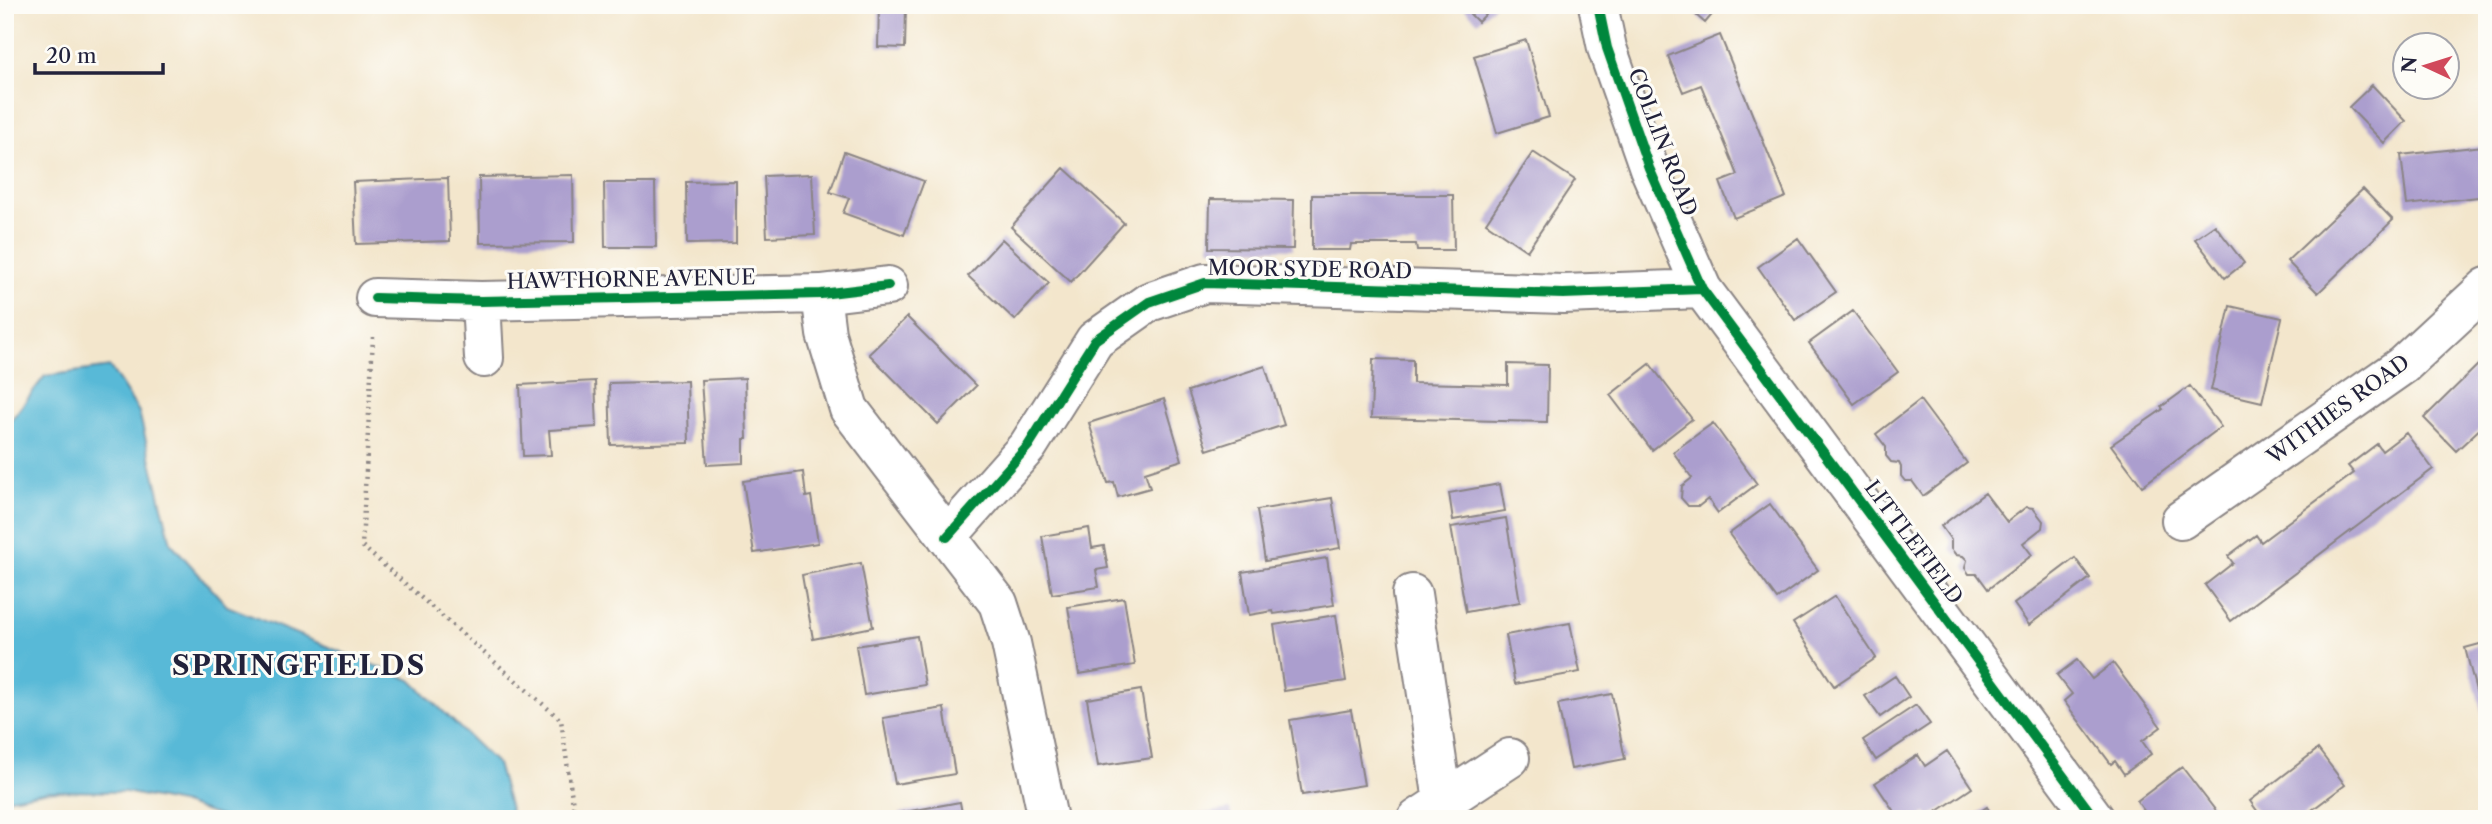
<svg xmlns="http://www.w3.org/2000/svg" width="2492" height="824" font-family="'Libre Caslon Text',serif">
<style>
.water{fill:#58b9d7;stroke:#3d6e89;stroke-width:2}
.building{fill:#ab9ece}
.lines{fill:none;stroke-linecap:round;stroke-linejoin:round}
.minor-casing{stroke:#8a8484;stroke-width:42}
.path{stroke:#8a8484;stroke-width:4.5;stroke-dasharray:2 5;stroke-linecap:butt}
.minor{stroke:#fff;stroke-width:38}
.cycleway-casing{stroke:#fdfcf7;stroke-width:15}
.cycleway{stroke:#00873e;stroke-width:10}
.labels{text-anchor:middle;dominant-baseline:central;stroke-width:6;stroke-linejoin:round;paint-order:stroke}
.street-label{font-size:21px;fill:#22223b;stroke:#fdfcf7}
.district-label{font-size:28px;font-weight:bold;letter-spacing:2px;fill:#22223b;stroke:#fdfcf7}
</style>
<rect width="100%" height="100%" fill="#fdfcf7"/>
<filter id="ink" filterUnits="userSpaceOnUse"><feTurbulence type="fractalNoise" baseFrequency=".0143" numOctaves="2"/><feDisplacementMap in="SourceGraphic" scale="14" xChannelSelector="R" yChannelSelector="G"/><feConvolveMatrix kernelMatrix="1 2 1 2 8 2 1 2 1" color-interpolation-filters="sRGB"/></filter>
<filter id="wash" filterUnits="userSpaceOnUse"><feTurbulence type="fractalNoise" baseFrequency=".00686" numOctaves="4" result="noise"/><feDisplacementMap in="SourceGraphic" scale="28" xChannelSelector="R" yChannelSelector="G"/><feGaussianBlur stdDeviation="1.57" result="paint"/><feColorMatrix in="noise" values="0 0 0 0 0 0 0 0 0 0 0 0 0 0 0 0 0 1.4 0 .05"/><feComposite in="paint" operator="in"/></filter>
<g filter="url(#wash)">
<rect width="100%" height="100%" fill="#f3e6cc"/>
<path class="water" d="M 110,367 L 139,412 L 171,543 L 227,606 L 411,680 L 497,764 L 513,819 L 228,819 L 180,803 L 125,792 L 49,791 L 5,799 L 5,428 L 45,376 Z"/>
<g id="blocks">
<path class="building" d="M 879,5 L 906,5 L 905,48 L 878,47 Z
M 1461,5 L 1495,5 L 1478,22 Z
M 1685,5 L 1720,5 L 1705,23 Z
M 1720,35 L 1786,197 L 1734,218 L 1720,182 L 1738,175 L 1701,85 L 1683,92 L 1668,56 Z
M 1526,40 L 1549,117 L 1497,133 L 1474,56 Z
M 2372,85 L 2406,121 L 2384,143 L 2349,107 Z
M 2483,146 L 2487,196 L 2407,205 L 2401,155 Z
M 844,152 L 924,181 L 904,235 L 843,213 L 849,198 L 830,192 Z
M 1533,152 L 1575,180 L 1527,251 L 1486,223 Z
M 1064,168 L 1124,223 L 1071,282 L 1011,227 Z
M 812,174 L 815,235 L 767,237 L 764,176 Z
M 573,175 L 574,242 L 480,243 L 479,177 Z
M 448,178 L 450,241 L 356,244 L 353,182 Z
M 736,181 L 736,243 L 687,244 L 686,182 Z
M 604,183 L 655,183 L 656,247 L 605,247 Z
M 2363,189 L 2393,220 L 2318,293 L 2287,261 Z
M 1312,195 L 1453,195 L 1454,250 L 1417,250 L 1416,244 L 1351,244 L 1350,250 L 1312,250 Z
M 1210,199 L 1294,200 L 1293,249 L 1209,248 Z
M 2215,225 L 2244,263 L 2225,278 L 2195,239 Z
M 1798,238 L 1836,292 L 1795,320 L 1758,267 Z
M 1002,239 L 1049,283 L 1015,320 L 968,276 Z
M 2230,306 L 2282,318 L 2262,402 L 2211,390 Z
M 1853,311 L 1898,372 L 1854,404 L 1809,343 Z
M 907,317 L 976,386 L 938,424 L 869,354 Z
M 2487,356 L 2487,422 L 2456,451 L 2424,418 Z
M 1373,359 L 1413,360 L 1413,383 L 1508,385 L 1508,364 L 1548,365 L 1547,422 L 1371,418 Z
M 1650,364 L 1692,419 L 1652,450 L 1610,395 Z
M 1265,366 L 1284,425 L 1207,450 L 1188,391 Z
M 745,378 L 747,439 L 744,439 L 744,463 L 707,465 L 701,380 Z
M 595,381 L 597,427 L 549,430 L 551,455 L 523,456 L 520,385 Z
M 687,381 L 689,443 L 611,445 L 609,383 Z
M 2190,386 L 2221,427 L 2142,486 L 2111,445 L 2163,409 L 2161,407 Z
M 1164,399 L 1182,460 L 1145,472 L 1150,488 L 1118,497 L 1114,482 L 1108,483 L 1089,423 Z
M 1920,400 L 1967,463 L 1923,496 L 1912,481 L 1905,481 L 1901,476 L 1901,467 L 1899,463 L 1891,462 L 1886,456 L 1886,447 L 1876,434 Z
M 1713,423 L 1757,484 L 1718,513 L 1708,499 L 1699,506 L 1688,506 L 1681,498 L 1682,486 L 1692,478 L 1673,452 Z
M 2406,433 L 2433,469 L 2231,621 L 2205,585 L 2233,563 L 2228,556 L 2256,535 L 2261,542 L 2354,473 L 2348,466 L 2377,444 L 2382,451 Z
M 803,472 L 806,497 L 811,496 L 818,543 L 754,553 L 743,481 Z
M 1500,484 L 1505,511 L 1453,520 L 1449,493 Z
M 1985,493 L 2007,522 L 2026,507 L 2033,508 L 2043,521 L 2042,528 L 2023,543 L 2032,555 L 1988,589 L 1977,574 L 1969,574 L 1965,568 L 1967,560 L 1963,556 L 1956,555 L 1951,549 L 1951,540 L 1941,526 Z
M 1332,498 L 1340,548 L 1265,561 L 1257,510 Z
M 1770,504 L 1818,570 L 1777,599 L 1729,534 Z
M 1506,518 L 1520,602 L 1466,612 L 1451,527 Z
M 1089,528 L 1092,548 L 1104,546 L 1108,568 L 1096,570 L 1099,587 L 1052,594 L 1042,536 Z
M 1327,558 L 1334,605 L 1274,614 L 1273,611 L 1249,615 L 1242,572 Z
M 2075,558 L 2090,578 L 2029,625 L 2014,604 Z
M 861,563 L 873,627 L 813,639 L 802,575 Z
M 1835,596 L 1876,658 L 1834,686 L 1793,623 Z
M 1124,598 L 1135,665 L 1079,674 L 1068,607 Z
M 1336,615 L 1346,681 L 1284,691 L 1274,625 Z
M 1570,623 L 1580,672 L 1515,684 L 1506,635 Z
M 917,636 L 925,685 L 864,695 L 856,646 Z
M 2487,642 L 2487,729 L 2486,729 L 2465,648 Z
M 2077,660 L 2092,679 L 2113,663 L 2161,727 L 2142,741 L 2151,754 L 2124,774 L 2115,761 L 2111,764 L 2064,701 L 2072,694 L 2057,675 Z
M 1895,676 L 1909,697 L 1880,717 L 1865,696 Z
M 1141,690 L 1152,758 L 1098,766 L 1087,699 Z
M 1612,694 L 1625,759 L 1571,769 L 1558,704 Z
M 1916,705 L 1930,724 L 1876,760 L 1863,740 Z
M 944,708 L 955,774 L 895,784 L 883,718 Z
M 1351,710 L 1364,785 L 1302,795 L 1290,720 Z
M 2318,749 L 2345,785 L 2300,819 L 2263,819 L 2250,801 Z
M 1947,751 L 1972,788 L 1929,817 L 1926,813 L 1917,819 L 1899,819 L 1875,783 L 1918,755 L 1925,766 Z
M 2182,767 L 2222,819 L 2150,819 L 2137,801 Z
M 960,802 L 963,819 L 900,819 L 899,813 Z
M 1987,807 L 1995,819 L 1969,819 Z
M 1230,809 L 1232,819 L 1179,819 L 1179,817 Z"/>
</g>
</g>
<g filter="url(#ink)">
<use href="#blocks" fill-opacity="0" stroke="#8a8484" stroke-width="2"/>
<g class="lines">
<defs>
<path id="minor" d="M 1598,5 L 1607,48 L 1649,168 L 1702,289 L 2095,819
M 821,294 L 826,334 L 849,409 L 998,603 L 1011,643 L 1048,819
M 375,298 L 481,301 L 821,294 L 888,286
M 481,301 L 484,358
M 2181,520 L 2403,365 L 2487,287
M 947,537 L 1028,446 L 1095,340 L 1149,302 L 1205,283 L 1563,294 L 1702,289
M 1412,594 L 1443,801
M 1417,819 L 1510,758"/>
</defs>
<use href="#minor" class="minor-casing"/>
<path class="path" d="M 373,337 L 362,546 L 561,720 L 575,819"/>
<use href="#minor" class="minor"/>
<defs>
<path id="cycleway" d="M 1598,5 L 1607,48 L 1649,168 L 1702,289 L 2095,819
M 375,298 L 481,301 L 821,294 L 888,286
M 947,537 L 1028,446 L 1095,340 L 1149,302 L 1205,283 L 1563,294 L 1702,289"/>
</defs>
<use href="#cycleway" class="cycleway-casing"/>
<use href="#cycleway" class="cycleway"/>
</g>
</g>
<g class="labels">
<g class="street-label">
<text transform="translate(1663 142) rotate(69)">COLLIN ROAD</text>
<text transform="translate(1310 269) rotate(1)">MOOR SYDE ROAD</text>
<text transform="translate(631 279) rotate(-1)">HAWTHORNE AVENUE</text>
<text transform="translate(2338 409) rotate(-36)">WITHIES ROAD</text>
<text transform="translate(1914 542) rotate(53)">LITTLEFIELD</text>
</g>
<g class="district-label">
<text x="299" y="665">SPRINGFIELDS</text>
</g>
</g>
<rect width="2492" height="824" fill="none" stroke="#fdfcf7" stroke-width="28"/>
<g transform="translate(2426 66) rotate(274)"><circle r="33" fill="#fdfcf7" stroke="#a5a5ac" stroke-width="2"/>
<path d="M0-5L12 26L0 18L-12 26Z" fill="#d1495b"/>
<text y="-10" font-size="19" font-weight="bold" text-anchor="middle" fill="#22223b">N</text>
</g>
<path d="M35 63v10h128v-10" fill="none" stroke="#22223b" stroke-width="3.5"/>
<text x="46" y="63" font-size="21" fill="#22223b" stroke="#fdfcf7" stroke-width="5" paint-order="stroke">20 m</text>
</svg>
